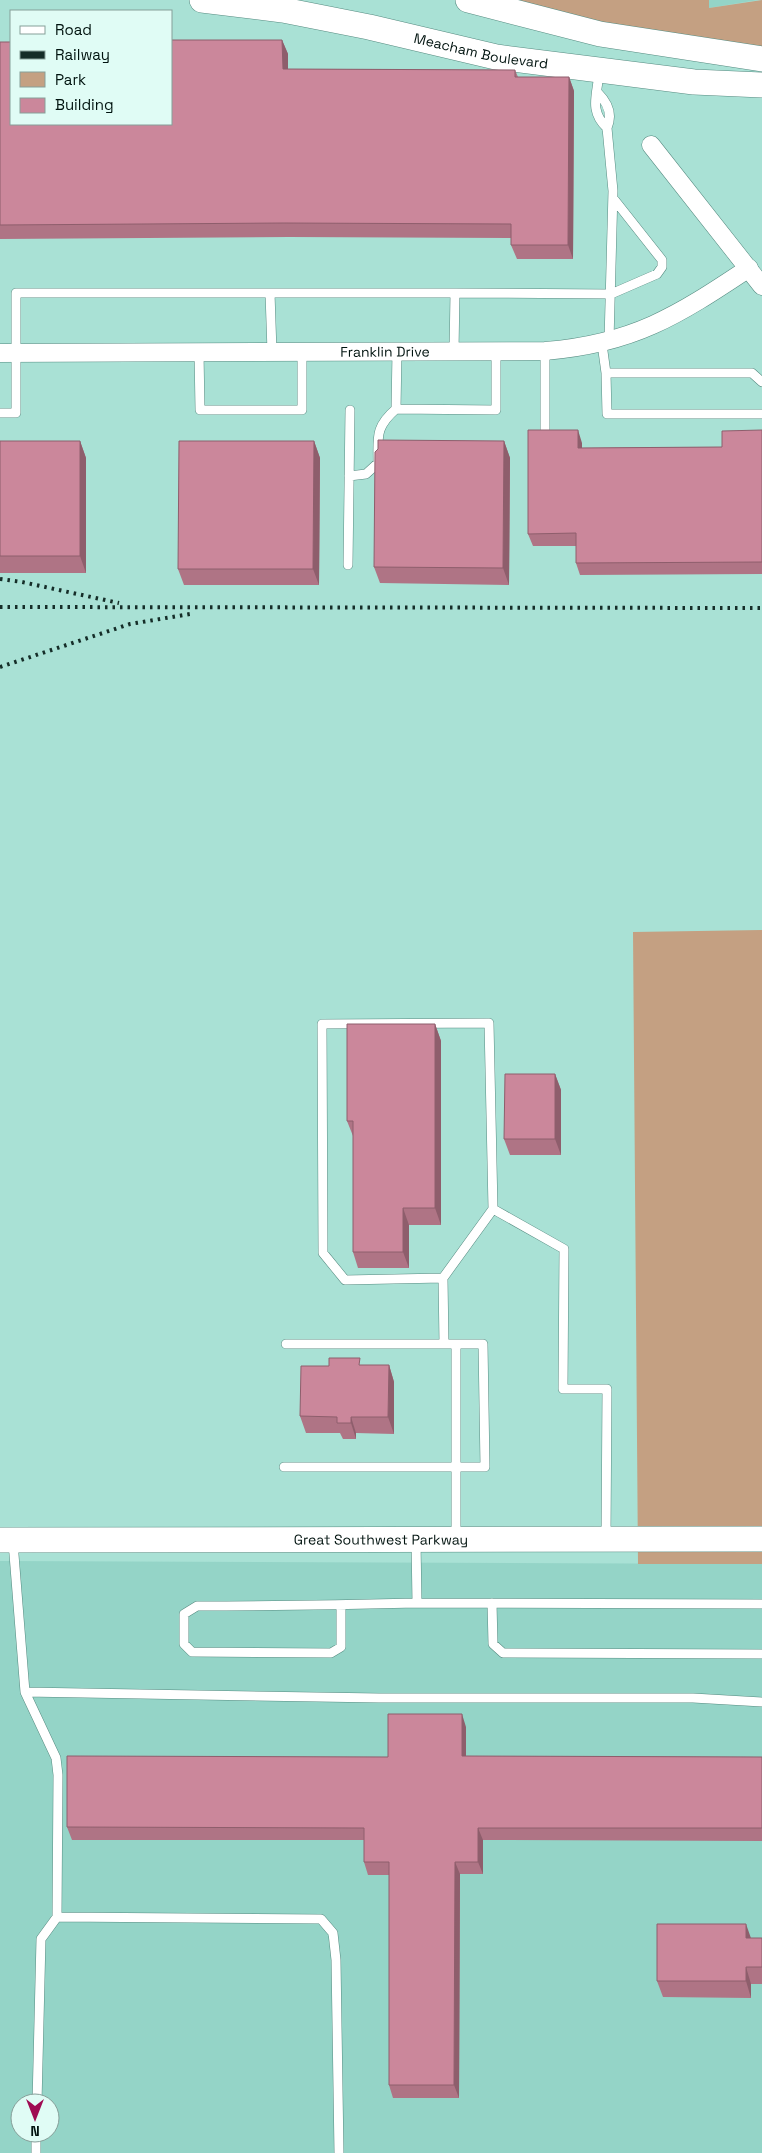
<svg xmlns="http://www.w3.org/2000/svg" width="762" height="2153" font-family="'Space Grotesk',sans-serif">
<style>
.built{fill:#94d4c7;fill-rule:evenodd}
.green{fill:#c4a082}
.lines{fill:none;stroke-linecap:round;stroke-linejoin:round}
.lane-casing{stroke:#568b81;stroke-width:10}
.street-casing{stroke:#568b81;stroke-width:19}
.secondary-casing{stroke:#568b81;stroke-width:26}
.lane{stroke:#fff;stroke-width:9}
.street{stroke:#fff;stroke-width:18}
.secondary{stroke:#fff;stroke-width:25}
.rail{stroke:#152d28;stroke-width:4;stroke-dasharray:2.5 5;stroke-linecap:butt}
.wall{fill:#af7485}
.shaded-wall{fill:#8e5e6c}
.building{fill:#cb879b;stroke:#8e5e6c}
.labels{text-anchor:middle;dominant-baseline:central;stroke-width:5;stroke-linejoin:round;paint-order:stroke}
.street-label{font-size:14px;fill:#00130f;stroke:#e0fcf5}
</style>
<rect width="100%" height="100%" fill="#a9e1d5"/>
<path class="built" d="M 709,0 L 758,0 L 709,8 Z
M 0,1561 L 762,1564 L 762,2153 L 0,2153 ZM 20,2103 L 50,2103 L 50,2133 L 20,2133 Z"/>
<path class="green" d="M 496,0 L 709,0 L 709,8 L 762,0 L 762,48 L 661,36 Z
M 762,930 L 762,1564 L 638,1564 L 633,932 Z"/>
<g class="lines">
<defs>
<path id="lane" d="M 599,71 C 598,94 588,110 607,128
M 598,93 C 608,103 613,114 607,128 L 613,191 L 609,341
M 270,293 L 272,352
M 455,293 L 611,294 L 657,274 L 662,267 L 662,260 L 613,198
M 602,344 L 606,373 L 607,414 L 762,414
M 545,351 L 545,435
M 199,352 L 200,410 L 302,410 L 302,352
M 397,352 L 396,409 L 496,410 L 496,351
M 606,373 L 752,373 L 762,382
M 0,413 L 16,413 L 16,293 L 455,293 L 454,351
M 349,476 L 366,474 L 378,463 C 378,437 375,427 396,409
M 348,565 L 350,410
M 493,1209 L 564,1249 L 563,1389 L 607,1389 L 606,1538
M 443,1278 L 493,1209 L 489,1023 L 322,1024 L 323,1253 L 345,1280 L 443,1278 L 444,1344
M 286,1344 L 456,1344 L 456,1467 L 485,1467 L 483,1344 L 456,1344
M 284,1467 L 456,1467 L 456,1538
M 13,1542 L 25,1692 L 56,1758 L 58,1775 L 57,1917 L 321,1919 L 333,1933 L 336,1960 L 339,2153
M 417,1603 L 762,1604
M 492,1603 L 493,1644 L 503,1653 L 762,1654
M 341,1605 L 341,1647 L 331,1653 L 192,1652 L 184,1644 L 184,1614 L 197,1606 C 270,1606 343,1605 417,1603 L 416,1541
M 25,1692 L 379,1698 L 693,1698 L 762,1702
M 37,2103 L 41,1939 L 57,1917
M 36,2153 L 36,2133"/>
<g id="street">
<path d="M 651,145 L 762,286"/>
<path id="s1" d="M 0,353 L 545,351 C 633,344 677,316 749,268"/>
</g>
<g id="secondary">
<path id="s2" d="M 202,0 L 283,10 L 369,27 L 496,57 L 694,82 L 762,85"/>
<path d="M 468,0 L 600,34 L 762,59"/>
<path id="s3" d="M 0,1540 L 762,1539"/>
</g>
</defs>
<use href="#lane" class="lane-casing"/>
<use href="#street" class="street-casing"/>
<use href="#secondary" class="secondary-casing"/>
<use href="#lane" class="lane"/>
<use href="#street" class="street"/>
<use href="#secondary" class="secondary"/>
<path class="rail" d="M 0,579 L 22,582 L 119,603
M 0,607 L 762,608
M 0,667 L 130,624 L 190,614"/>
</g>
<path class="wall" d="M 282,40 L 288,54 L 288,69 L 515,70 L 518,77 L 569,77 L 574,91 L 573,259 L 517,259 L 511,245 L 511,238 L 289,237 L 0,239 L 0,42 Z
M 762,430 L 762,574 L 580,575 L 576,563 L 576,546 L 533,546 L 528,534 L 582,443 L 582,448 L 722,447 Z
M 0,441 L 80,441 L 86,458 L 86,573 L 0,573 Z
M 314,441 L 320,458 L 319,585 L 184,585 L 178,569 Z
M 504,441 L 510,458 L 509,585 L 380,583 L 374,567 Z
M 435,1024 L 441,1041 L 441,1225 L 409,1225 L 409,1268 L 358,1268 L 353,1252 L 353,1136 L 347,1121 Z
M 555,1074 L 561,1090 L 561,1155 L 510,1155 L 504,1139 Z
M 362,1365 L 389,1365 L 394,1382 L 394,1434 L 356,1433 L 356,1439 L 343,1439 L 340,1433 L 306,1433 L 300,1416 L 329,1366 Z
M 466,1727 L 466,1756 L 762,1757 L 762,1841 L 483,1840 L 483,1874 L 460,1874 L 459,2098 L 393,2098 L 389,2085 L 389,1875 L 368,1875 L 364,1862 L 364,1840 L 72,1840 L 67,1827 L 388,1757 Z
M 751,1938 L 762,1938 L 762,1984 L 751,1984 L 751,1998 L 663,1997 L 657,1981 Z"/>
<path class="shaded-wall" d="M 282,40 L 288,54 L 288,83 L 283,69 Z
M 569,77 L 574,91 L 573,259 L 568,245 Z
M 578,430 L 582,443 L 582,461 L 578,448 Z
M 80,441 L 86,458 L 86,573 L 80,556 Z
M 314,441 L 320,458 L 319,585 L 313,569 Z
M 504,441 L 510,458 L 509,585 L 503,568 Z
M 435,1024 L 441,1041 L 441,1225 L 435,1208 Z
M 555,1074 L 561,1090 L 561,1155 L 555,1139 Z
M 403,1208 L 409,1225 L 409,1268 L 403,1252 Z
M 389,1365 L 394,1382 L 394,1434 L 388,1417 Z
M 351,1417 L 356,1433 L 356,1439 L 351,1423 Z
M 462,1714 L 466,1727 L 466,1769 L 462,1756 Z
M 478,1828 L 483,1840 L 483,1874 L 478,1862 Z
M 455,1862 L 460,1874 L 459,2098 L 454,2085 Z
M 746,1924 L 752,1941 L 746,1938 Z
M 746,1967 L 751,1984 L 751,1998 L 746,1981 Z"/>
<path class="building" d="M 171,40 L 282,40 L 283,69 L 515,70 L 515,77 L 569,77 L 568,245 L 511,245 L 511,224 L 284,223 L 0,225 L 0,42 L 11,42 L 11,124 L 171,124 Z
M 528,430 L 578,430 L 578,448 L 722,447 L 722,431 L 762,430 L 762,562 L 576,563 L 576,533 L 528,534 Z
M 378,440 L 504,441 L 503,568 L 374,567 L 375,452 L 378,449 Z
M 0,441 L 80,441 L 80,556 L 0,556 Z
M 179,441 L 314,441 L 313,569 L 178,569 Z
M 347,1024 L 435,1024 L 435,1208 L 403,1208 L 403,1252 L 353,1252 L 353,1121 L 347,1121 Z
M 505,1074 L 555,1074 L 555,1139 L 504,1139 Z
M 329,1358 L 360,1358 L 359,1365 L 389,1365 L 388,1417 L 351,1417 L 351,1423 L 337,1423 L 337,1417 L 300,1416 L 301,1366 L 329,1366 Z
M 388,1714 L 462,1714 L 462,1756 L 762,1757 L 762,1828 L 478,1828 L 478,1862 L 455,1862 L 454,2085 L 389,2085 L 389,1862 L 364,1862 L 364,1828 L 67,1827 L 67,1756 L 388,1757 Z
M 657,1924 L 746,1924 L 746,1938 L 762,1938 L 762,1967 L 746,1967 L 746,1981 L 657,1981 Z"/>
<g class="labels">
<g class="street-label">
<text stroke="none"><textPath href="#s2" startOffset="284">Meacham Boulevard</textPath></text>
<text stroke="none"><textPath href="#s1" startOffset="385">Franklin Drive</textPath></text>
<text stroke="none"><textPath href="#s3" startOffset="381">Great Southwest Parkway</textPath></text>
</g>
</g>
<rect x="10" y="10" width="162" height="115" fill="#e0fcf5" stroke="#869f99"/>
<rect x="20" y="26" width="25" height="8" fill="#ffffff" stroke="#869f99"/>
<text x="55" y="35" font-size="15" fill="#00130f">Road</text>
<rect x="20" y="51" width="25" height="8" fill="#152d28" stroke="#869f99"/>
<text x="55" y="60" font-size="15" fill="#00130f">Railway</text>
<rect x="20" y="72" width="25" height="15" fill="#c4a082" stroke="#869f99"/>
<text x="55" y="85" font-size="15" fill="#00130f">Park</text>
<rect x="20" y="98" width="25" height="15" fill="#cb879b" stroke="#869f99"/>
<text x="55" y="110" font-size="15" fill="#00130f">Building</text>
<g transform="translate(35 2118) rotate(180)"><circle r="24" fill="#e0fcf5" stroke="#869f99"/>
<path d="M0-4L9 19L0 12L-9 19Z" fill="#9f0c53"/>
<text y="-8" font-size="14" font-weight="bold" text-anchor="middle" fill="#00130f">N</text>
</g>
</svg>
